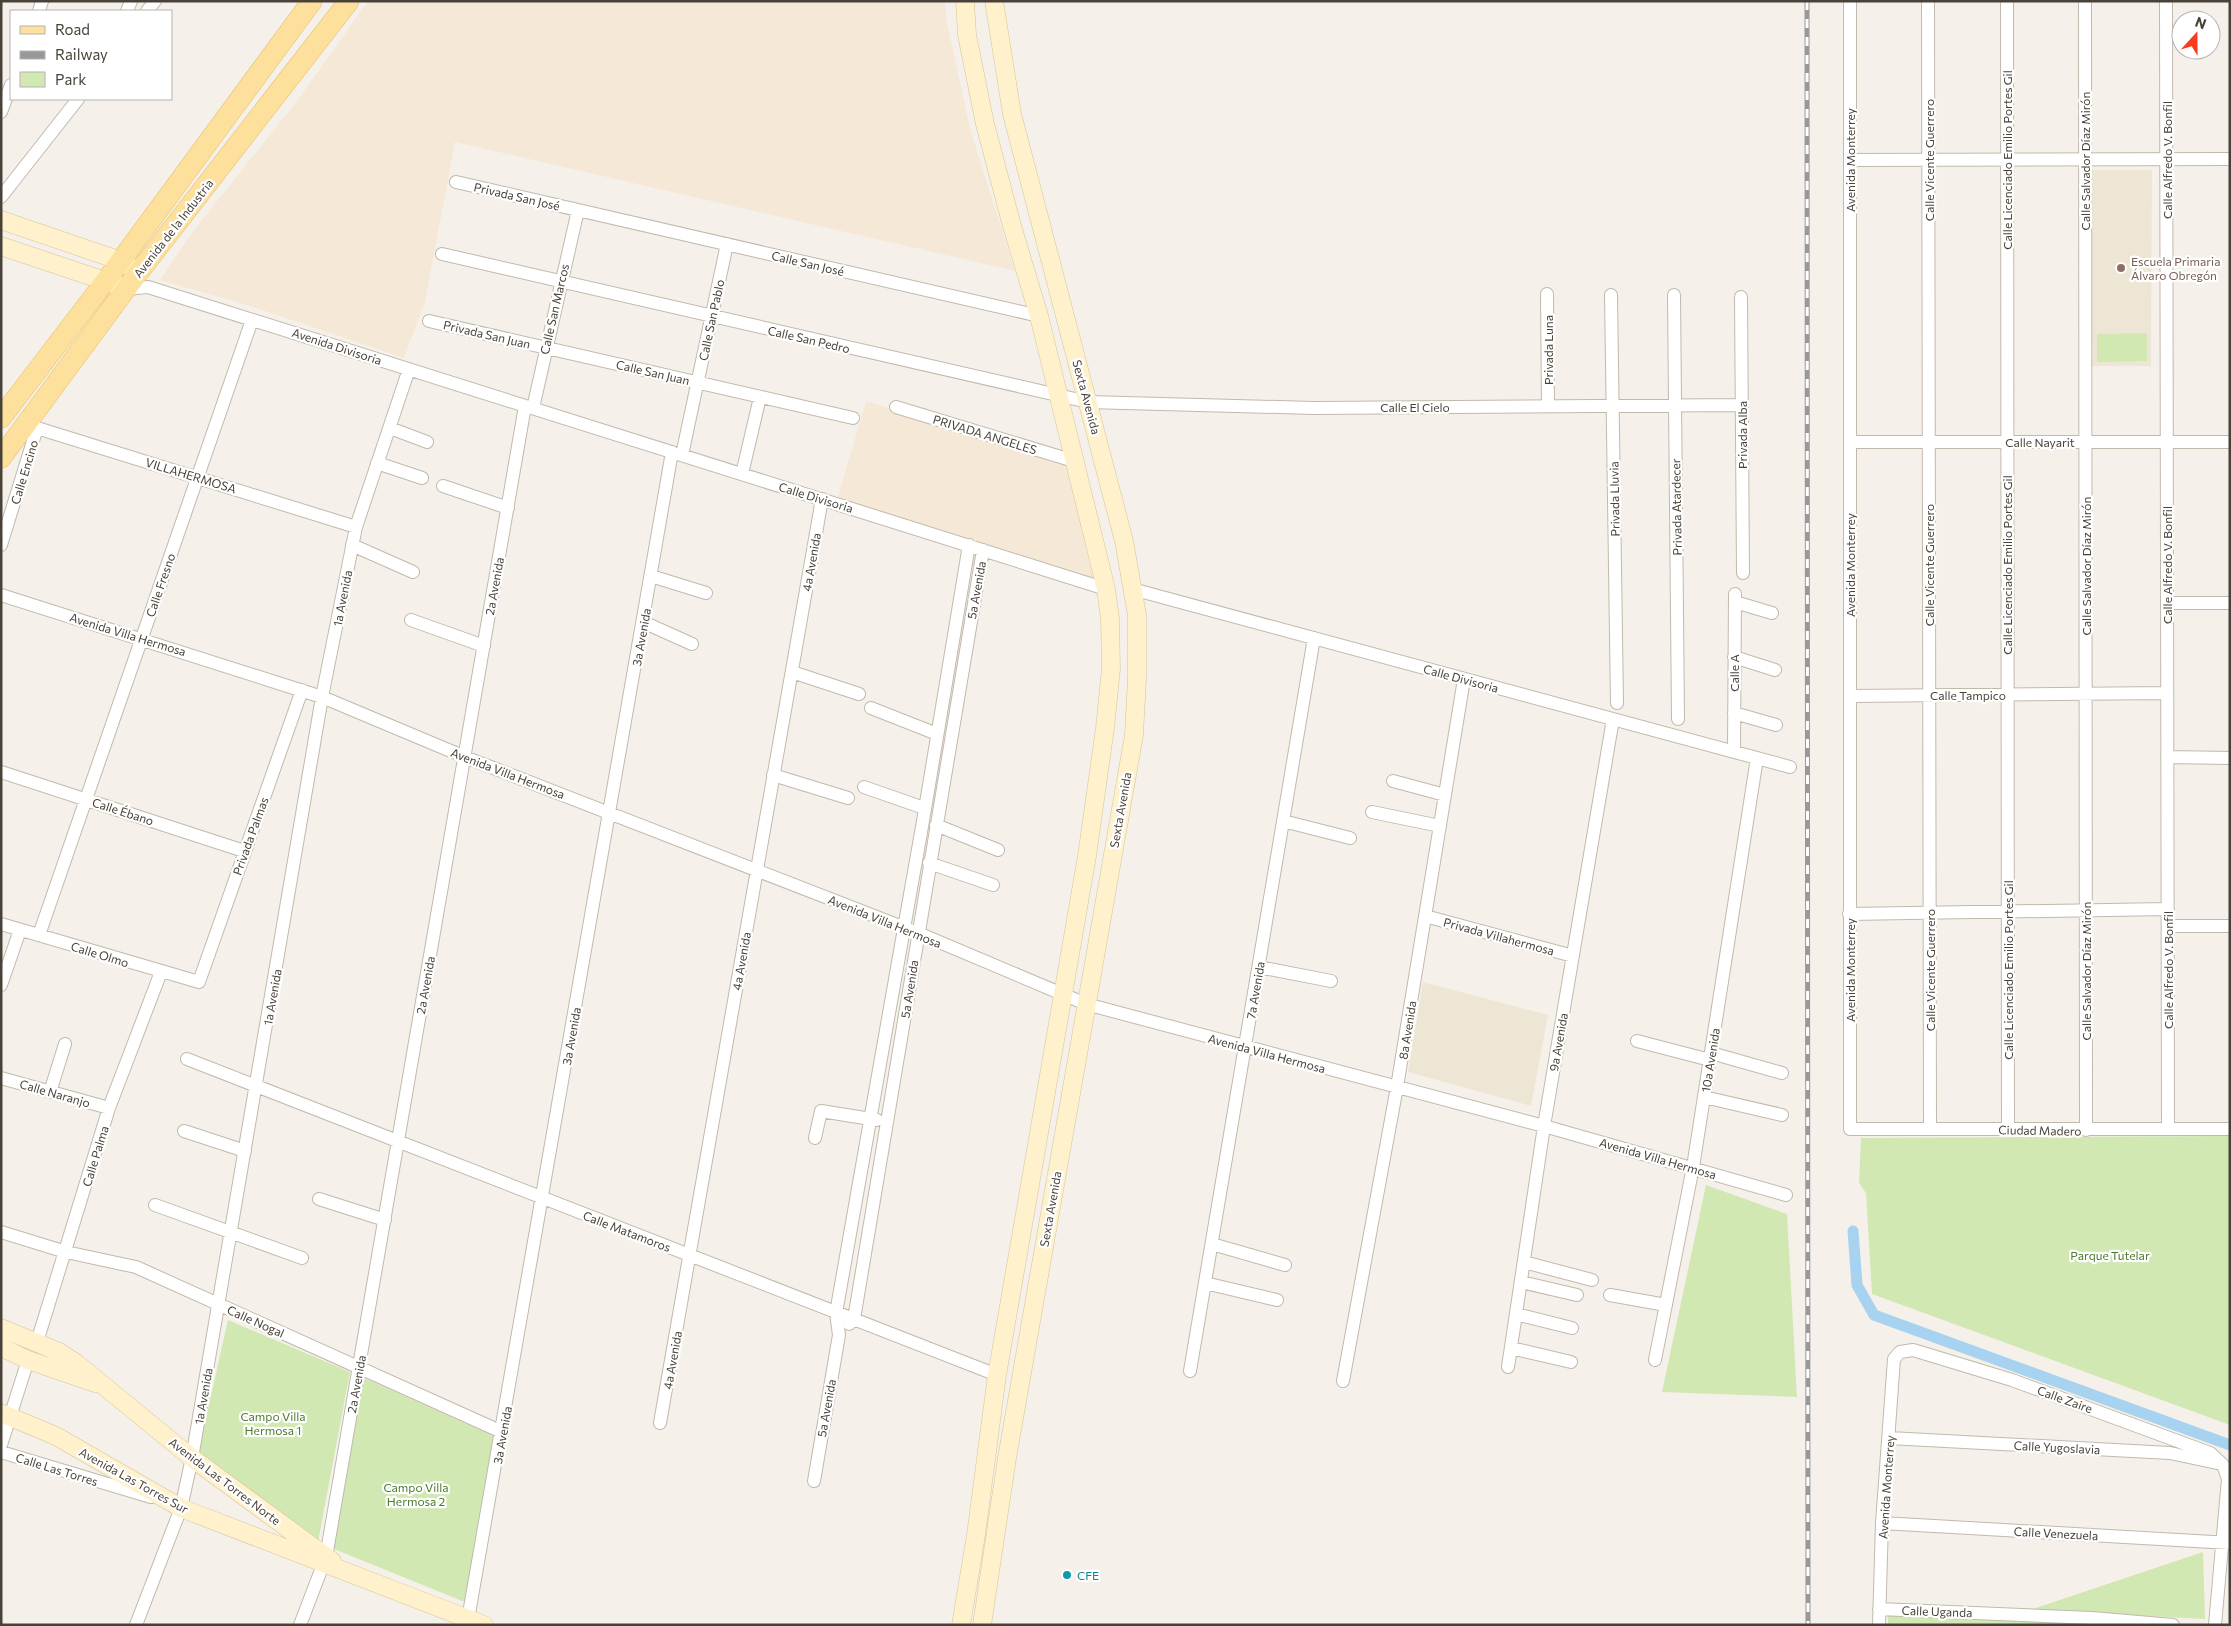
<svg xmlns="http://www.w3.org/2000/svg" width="2231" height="1626" font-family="Commissioner,sans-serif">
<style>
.commercial{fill:#f6e8d6}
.education{fill:#eee6d4}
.green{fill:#d1e8b3}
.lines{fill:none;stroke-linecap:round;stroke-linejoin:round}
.canal{stroke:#a7d3f0;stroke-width:11}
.street-casing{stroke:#c1b9ac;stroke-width:14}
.secondary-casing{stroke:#d4c59a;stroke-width:19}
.primary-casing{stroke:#e4be69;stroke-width:21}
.street{stroke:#fff;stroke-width:12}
.secondary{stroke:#fef1cb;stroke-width:18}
.primary{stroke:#fde09b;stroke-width:20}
.rail-casing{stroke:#989898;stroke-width:5}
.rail{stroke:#fff;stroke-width:3;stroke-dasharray:9;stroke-linecap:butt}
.education-dot{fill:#8d6e63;stroke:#fff;stroke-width:2}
.culture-dot{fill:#0f9aa8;stroke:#fff;stroke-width:2}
.labels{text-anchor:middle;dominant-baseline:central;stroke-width:4.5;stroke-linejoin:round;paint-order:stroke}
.street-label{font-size:12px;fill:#494238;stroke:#fff}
.education-label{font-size:12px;fill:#785e54;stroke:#fff;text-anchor:start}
.park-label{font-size:12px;fill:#4a7b2b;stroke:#fff}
.culture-label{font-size:12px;fill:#0d838f;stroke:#fff;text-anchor:start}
</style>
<rect width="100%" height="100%" fill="#f5f1ea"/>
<path class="commercial" d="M 368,1 L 945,1 L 947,22 L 970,129 L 1015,271 L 455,142 L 425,302 L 404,358 L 247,305 L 160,280 L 190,235 L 297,101 Z
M 866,401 L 1075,467 L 1106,589 L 836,504 Z"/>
<path class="education" d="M 2090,170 L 2152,170 L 2151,366 L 2089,366 Z
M 1423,982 L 1548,1015 L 1531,1106 L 1408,1072 Z"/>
<path class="green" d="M 2147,333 L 2147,361 L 2097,362 L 2097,334 Z
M 2230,1136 L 2230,1425 L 1872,1294 L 1866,1193 L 1859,1183 L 1861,1138 Z
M 1706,1185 L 1787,1214 L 1797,1397 L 1662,1392 Z
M 228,1320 L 350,1372 L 318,1542 L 198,1453 Z
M 362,1377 L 498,1438 L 472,1605 L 334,1549 Z
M 2203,1552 L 2205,1619 L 2030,1610 Z
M 1888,1614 L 2104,1622 L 2096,1625 L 1888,1625 Z"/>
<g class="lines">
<path class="canal" d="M 1853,1231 L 1857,1285 L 1874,1315 L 2230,1445"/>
<defs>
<path id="street" d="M 1850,1 L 1850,1129 L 2230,1129
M 1928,1 L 1930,1129
M 2007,1 L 2008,1129
M 2085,1 L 2086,1130
M 2166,1 L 2168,1129
M 39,11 L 42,1
M 127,11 L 131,1
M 147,11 L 155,1
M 1,112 L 11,85
M 1850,160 L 2230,159
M 456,182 L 1039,316
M 1,197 L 78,99
M 442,254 L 1088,402 L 1314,408 L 1742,405
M 126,289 L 148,287 L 1106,589
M 1547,294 L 1548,406
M 1611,295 L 1617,703
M 1674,295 L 1678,719
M 1741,297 L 1743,573
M 429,321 L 853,418
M 896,407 L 1074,461
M 533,408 L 578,210
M 29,421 L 37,428 L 356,527
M 390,428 L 427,442
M 1850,442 L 2230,442
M 682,455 L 727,244
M 377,463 L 422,478
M 742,474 L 760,397
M 443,486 L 508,508
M 1,545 L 37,428
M 352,545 L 413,572
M 651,576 L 706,593
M 1132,589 L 1790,767
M 1,595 L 322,697 L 465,757 L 918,933 L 1086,1004 L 1544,1126 L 1786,1195
M 1735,602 L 1772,613
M 2167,603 L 2230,603
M 411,620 L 484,646
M 643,622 L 692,644
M 1734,657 L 1775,670
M 792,672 L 859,694
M 1850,696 L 2167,693
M 871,708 L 937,734
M 1734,713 L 1776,725
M 1734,751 L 1735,594
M 2167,757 L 2230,758
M 1,772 L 244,851
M 773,775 L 848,798
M 1393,781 L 1445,795
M 864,787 L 924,808
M 1372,812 L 1440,826
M 1283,821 L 1350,838
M 936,825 L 998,850
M 929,863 L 993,885
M 1849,914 L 2168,909
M 1425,916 L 1573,956
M 1,924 L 199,982 L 302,690
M 2168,926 L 2230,926
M 39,935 L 252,320
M 1259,967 L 1331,981
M 1,985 L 20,930
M 1637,1041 L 1710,1060
M 1711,1053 L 1782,1073
M 187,1059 L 997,1375
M 1,1078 L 109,1108
M 50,1092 L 65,1044
M 1704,1097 L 1782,1115
M 184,1131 L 245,1151
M 815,1138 L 821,1111 L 877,1120
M 319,1199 L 385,1220
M 155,1205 L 302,1258
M 1,1232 L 66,1252 L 136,1267 L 502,1432
M 1212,1244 L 1285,1265
M 1524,1262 L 1592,1280
M 1521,1282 L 1577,1295
M 1205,1283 L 1277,1300
M 1610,1295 L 1666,1305
M 1516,1314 L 1572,1328
M 849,1324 L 854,1319 L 983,550
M 37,1342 L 109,1108 L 161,972
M 1511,1348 L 1571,1362
M 1655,1360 L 1693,1167 L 1757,758
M 1508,1367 L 1544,1126 L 1613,719
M 1190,1371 L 1314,638
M 1343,1381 L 1397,1087 L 1464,679
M 660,1423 L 822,499
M 1889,1438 L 2170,1453 L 2217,1463
M 1,1445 L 28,1360
M 1,1452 L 151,1497
M 814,1481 L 839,1335 L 836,1313 L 923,821 L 969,545
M 1882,1523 L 2230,1543
M 1879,1609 L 2092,1618 L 2173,1625
M 136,1625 L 181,1508 L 192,1458 L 322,697 L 356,527 L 409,369
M 300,1625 L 326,1557 L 525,406
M 467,1625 L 672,452
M 1879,1625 L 1882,1523 L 1894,1359 L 1900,1352 L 1913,1350 L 2012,1380 L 2210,1453 L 2223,1465
M 2215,1625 L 2228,1479 L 2223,1465"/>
<path id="secondary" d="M 1,220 L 121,261 L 132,268
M 1,246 L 117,285
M 1,1328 L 59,1352 L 76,1363 L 192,1458 L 332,1561
M 1,1347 L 28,1360 L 95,1383
M 1,1413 L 56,1436 L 181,1508 L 484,1625
M 961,1625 L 976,1535 L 997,1375 L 1087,856 L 1105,728 L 1111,669 L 1110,619 L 1106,589 L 1039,316 L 1012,226 L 985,124 L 967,35 L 965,1
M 982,1625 L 1007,1458 L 1134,735 L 1137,678 L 1137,615 L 1124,541 L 1012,114 L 994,1"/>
<path id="primary" d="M 1,418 L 114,270 L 312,1
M 1,458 L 131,282 L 349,1"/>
</defs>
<use href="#street" class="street-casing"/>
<use href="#secondary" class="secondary-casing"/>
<use href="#primary" class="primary-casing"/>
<use href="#street" class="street"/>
<use href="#secondary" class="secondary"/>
<use href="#primary" class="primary"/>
<defs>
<path id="rail" d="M 1807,1 L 1808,1625"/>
</defs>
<use href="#rail" class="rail-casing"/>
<use href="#rail" class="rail"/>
</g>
<circle class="education-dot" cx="2121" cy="268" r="5"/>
<circle class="culture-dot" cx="1067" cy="1575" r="5"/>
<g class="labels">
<g class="street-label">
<text transform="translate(1850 160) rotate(-90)">Avenida Monterrey</text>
<text transform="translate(1929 160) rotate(-90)">Calle Vicente Guerrero</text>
<text transform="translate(2007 160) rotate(-90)">Calle Licenciado Emilio Portes Gil</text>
<text transform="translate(2167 160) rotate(-90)">Calle Alfredo V. Bonfil</text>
<text transform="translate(2085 161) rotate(-90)">Calle Salvador Díaz Mirón</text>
<text transform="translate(517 196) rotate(13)">Privada San José</text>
<text transform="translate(173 228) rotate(-52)">Avenida de la Industria</text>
<text transform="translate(808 263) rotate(13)">Calle San José</text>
<text transform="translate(554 309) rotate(-77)">Calle San Marcos</text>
<text transform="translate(711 320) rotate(-78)">Calle San Pablo</text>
<text transform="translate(487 334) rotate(13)">Privada San Juan</text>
<text transform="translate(809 339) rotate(13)">Calle San Pedro</text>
<text transform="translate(337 346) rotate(18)">Avenida Divisoria</text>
<text transform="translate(1548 350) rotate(-90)">Privada Luna</text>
<text transform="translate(653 372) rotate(13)">Calle San Juan</text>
<text transform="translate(1087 397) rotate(75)">Sexta Avenida</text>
<text x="1415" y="407">Calle El Cielo</text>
<text transform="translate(985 434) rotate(17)">PRIVADA ANGELES</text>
<text transform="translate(1742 435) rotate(-90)">Privada Alba</text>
<text x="2040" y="442">Calle Nayarit</text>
<text transform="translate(24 472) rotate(-73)">Calle Encino</text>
<text transform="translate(191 475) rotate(17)">VILLAHERMOSA</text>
<text transform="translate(816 497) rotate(17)">Calle Divisoria</text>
<text transform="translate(1614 499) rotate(-91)">Privada Lluvia</text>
<text transform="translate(1676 507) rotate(-91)">Privada Atardecer</text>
<text transform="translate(811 562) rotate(-80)">4a Avenida</text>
<text transform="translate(1850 565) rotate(-90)">Avenida Monterrey</text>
<text transform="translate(1929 565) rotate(-90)">Calle Vicente Guerrero</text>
<text transform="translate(2007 565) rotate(-90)">Calle Licenciado Emilio Portes Gil</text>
<text transform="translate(2167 565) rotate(-90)">Calle Alfredo V. Bonfil</text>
<text transform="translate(2086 566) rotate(-90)">Calle Salvador Díaz Mirón</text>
<text transform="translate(160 585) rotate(-71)">Calle Fresno</text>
<text transform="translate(494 586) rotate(-80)">2a Avenida</text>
<text transform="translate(976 590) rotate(-80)">5a Avenida</text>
<text transform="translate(342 598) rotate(-79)">1a Avenida</text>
<text transform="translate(128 634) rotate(17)">Avenida Villa Hermosa</text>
<text transform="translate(641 637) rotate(-80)">3a Avenida</text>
<text transform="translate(1734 673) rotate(-90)">Calle A</text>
<text transform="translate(1461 678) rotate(15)">Calle Divisoria</text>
<text x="1968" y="695">Calle Tampico</text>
<text transform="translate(508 773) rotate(21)">Avenida Villa Hermosa</text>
<text transform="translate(1120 810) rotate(-80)">Sexta Avenida</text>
<text transform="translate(123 811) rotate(18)">Calle Ébano</text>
<text transform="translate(250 836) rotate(-70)">Privada Palmas</text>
<text transform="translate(885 921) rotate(22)">Avenida Villa Hermosa</text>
<text transform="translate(1499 936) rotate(15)">Privada Villahermosa</text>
<text transform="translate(100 954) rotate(17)">Calle Olmo</text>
<text transform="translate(741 961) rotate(-80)">4a Avenida</text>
<text transform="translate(1850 970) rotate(-90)">Avenida Monterrey</text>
<text transform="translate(1930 970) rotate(-90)">Calle Vicente Guerrero</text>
<text transform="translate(2008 970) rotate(-90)">Calle Licenciado Emilio Portes Gil</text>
<text transform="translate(2168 970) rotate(-90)">Calle Alfredo V. Bonfil</text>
<text transform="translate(2086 971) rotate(-90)">Calle Salvador Díaz Mirón</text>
<text transform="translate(425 985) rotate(-80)">2a Avenida</text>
<text transform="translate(909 989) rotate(-81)">5a Avenida</text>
<text transform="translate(1255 990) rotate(-80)">7a Avenida</text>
<text transform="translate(272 997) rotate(-80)">1a Avenida</text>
<text transform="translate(1407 1030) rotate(-81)">8a Avenida</text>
<text transform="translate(571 1036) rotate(-80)">3a Avenida</text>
<text transform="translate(1558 1042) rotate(-80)">9a Avenida</text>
<text transform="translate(1267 1053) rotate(15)">Avenida Villa Hermosa</text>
<text transform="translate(1710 1060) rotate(-81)">10a Avenida</text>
<text transform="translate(55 1093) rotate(16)">Calle Naranjo</text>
<text transform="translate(2040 1130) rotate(1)">Ciudad Madero</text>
<text transform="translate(95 1156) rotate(-73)">Calle Palma</text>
<text transform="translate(1658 1158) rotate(16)">Avenida Villa Hermosa</text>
<text transform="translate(1050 1209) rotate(-80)">Sexta Avenida</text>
<text transform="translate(627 1231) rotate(21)">Calle Matamoros</text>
<text transform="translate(256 1321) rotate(24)">Calle Nogal</text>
<text transform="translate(672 1360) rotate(-80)">4a Avenida</text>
<text transform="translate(356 1384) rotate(-80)">2a Avenida</text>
<text transform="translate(203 1396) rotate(-80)">1a Avenida</text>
<text transform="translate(2065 1399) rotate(20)">Calle Zaire</text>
<text transform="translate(826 1408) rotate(-80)">5a Avenida</text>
<text transform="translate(502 1435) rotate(-80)">3a Avenida</text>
<text transform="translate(2057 1447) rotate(3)">Calle Yugoslavia</text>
<text transform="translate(57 1469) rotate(17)">Calle Las Torres</text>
<text transform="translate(134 1480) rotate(29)">Avenida Las Torres Sur</text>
<text transform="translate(225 1481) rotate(37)">Avenida Las Torres Norte</text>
<text transform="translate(1886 1487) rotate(-86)">Avenida Monterrey</text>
<text transform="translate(2056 1533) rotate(3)">Calle Venezuela</text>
<text transform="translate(1937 1611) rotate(2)">Calle Uganda</text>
</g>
<g class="education-label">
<text x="2131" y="261">Escuela Primaria<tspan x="2131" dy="14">Álvaro Obregón</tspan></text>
</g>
<g class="park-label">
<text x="2110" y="1255">Parque Tutelar</text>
<text x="273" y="1416">Campo Villa<tspan x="273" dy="14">Hermosa 1</tspan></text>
<text x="416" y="1487">Campo Villa<tspan x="416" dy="14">Hermosa 2</tspan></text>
</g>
<g class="culture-label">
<text x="1077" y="1575">CFE</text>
</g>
</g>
<rect width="2231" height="1626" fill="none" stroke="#494238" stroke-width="5"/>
<rect x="10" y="10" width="162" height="90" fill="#ffffff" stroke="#b6b3af"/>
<rect x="20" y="26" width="25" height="8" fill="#fde09b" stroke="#b6b3af"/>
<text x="55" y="35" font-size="15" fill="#494238">Road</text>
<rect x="20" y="51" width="25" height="8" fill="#989898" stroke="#b6b3af"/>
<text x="55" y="60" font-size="15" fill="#494238">Railway</text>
<rect x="20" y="72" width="25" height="15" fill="#d1e8b3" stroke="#b6b3af"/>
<text x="55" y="85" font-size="15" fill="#494238">Park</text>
<g transform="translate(2196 35) rotate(21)"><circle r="24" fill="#ffffff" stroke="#b6b3af"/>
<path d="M0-4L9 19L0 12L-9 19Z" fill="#f83c1d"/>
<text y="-8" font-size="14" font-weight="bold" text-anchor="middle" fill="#494238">N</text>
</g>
</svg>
